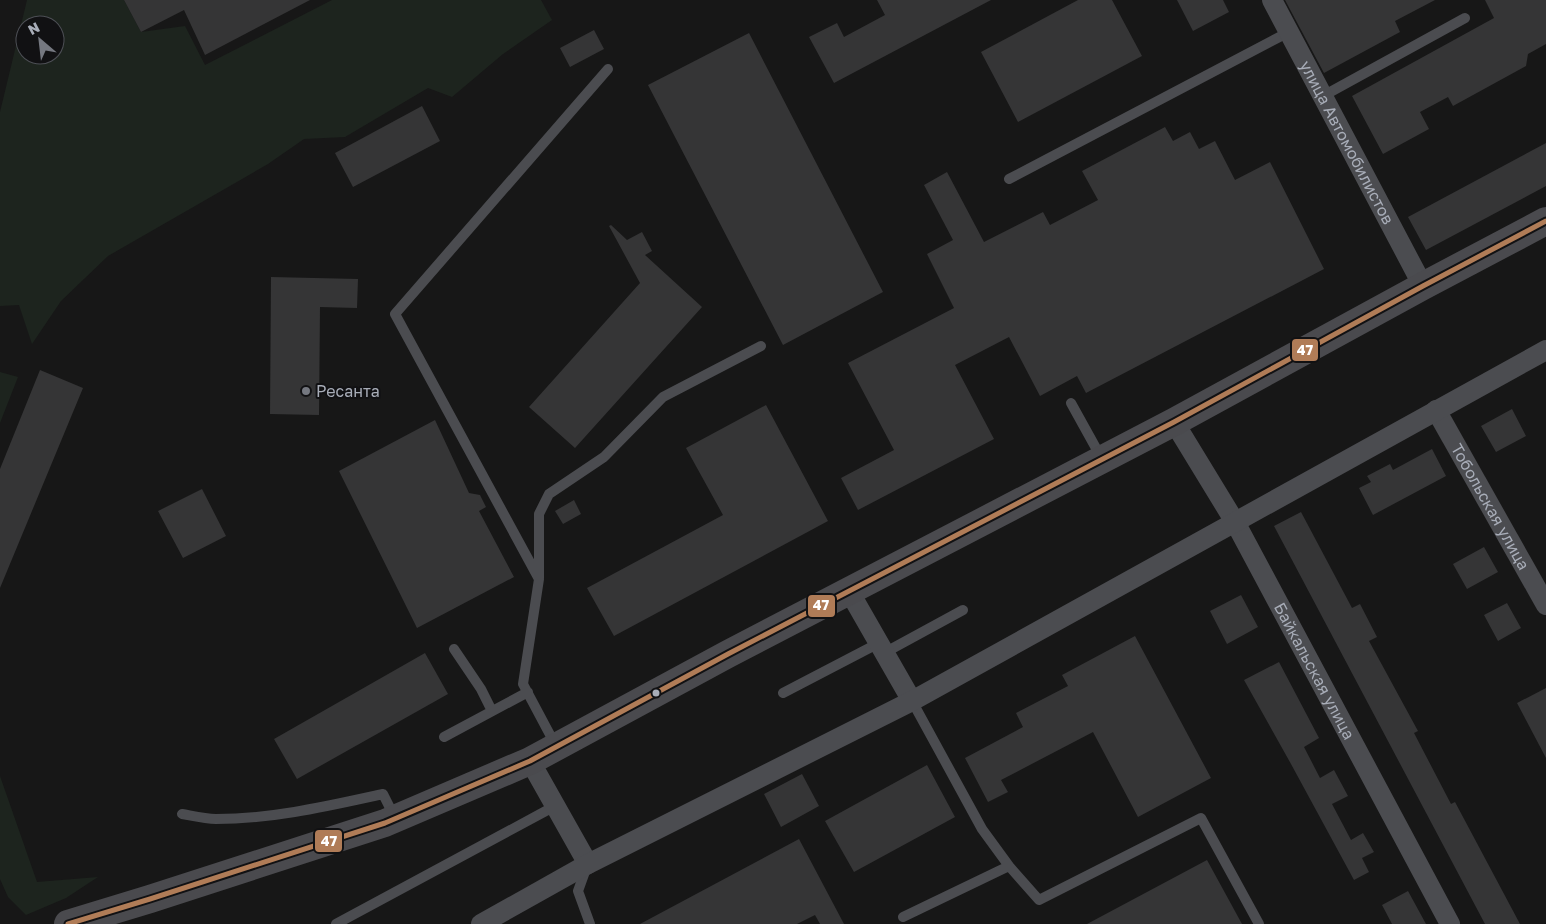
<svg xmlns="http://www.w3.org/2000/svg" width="1546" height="924" font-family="'Golos Text',sans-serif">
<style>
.green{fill:#1d241e;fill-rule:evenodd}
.building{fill:#353536}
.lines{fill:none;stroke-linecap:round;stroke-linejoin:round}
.lane{stroke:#4b4c50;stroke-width:10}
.street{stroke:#4b4c50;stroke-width:20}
.secondary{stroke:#4a4a4e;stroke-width:28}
.bus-1-casing{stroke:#111113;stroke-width:9}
.bus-1{stroke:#b07c57;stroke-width:5}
.poi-dot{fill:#757880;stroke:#111113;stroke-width:2}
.bus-dot{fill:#a8adb8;stroke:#111113;stroke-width:2}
.labels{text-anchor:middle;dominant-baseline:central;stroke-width:4;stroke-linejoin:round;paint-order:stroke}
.street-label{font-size:16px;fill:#a8adb8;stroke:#111113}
.poi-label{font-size:16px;fill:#a8adb8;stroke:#111113;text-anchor:start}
.line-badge{stroke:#111113;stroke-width:2}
.badge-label{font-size:14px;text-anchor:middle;font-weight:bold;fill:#fff}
</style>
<rect width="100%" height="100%" fill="#171717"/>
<path class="green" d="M 27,0 L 124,0 L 141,32 L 185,26 L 205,65 L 332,0 L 541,0 L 552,20 L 503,54 L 452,97 L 428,88 L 345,137 L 304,139 L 268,164 L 108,256 L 61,301 L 32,344 L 19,305 L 0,306 L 0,112 ZM 25,25 L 55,25 L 55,55 L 25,55 Z
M 0,372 L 18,377 L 0,423 Z
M 0,776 L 37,882 L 98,877 L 66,898 L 26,915 L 8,897 L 0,879 Z"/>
<path class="building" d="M 124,0 L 310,0 L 205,55 L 184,10 L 141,32 Z
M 877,0 L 991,0 L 834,83 L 809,37 L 837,23 L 844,37 L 885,15 Z
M 1078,0 L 1112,0 L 1142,56 L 1018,122 L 981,52 Z
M 1177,0 L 1223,0 L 1229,12 L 1193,31 Z
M 1285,0 L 1435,0 L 1395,21 L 1400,32 L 1324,73 Z
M 1485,0 L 1546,0 L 1546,44 L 1528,54 L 1526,66 L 1453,106 L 1448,97 L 1420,112 L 1429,129 L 1383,154 L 1352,96 L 1494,18 Z
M 594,30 L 604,49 L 570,67 L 560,48 Z
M 749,33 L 883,292 L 783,345 L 648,85 Z
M 422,106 L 440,141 L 353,187 L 335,153 Z
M 1165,127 L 1173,141 L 1190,132 L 1199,149 L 1215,141 L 1235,180 L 1270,162 L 1324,269 L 1086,393 L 1077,376 L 1040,396 L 1009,337 L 955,365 L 994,439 L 858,510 L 841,478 L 894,450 L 848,363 L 954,308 L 927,254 L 953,240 L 924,185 L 947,172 L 984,242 L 1043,212 L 1050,225 L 1098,200 L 1082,171 Z
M 1546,143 L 1546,186 L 1426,250 L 1408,217 Z
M 611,225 L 627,240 L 642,232 L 652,251 L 645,255 L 702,307 L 575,448 L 529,407 L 640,283 L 609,226 Z
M 271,277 L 358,279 L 357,308 L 320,307 L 319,415 L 270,414 Z
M 40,370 L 83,388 L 0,588 L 0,469 Z
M 766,405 L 828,521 L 614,636 L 587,588 L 723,515 L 686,448 Z
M 1512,409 L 1526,436 L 1496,452 L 1481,426 Z
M 435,420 L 469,493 L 480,495 L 486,507 L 479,511 L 514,577 L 417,628 L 339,471 Z
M 1432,449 L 1446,476 L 1373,515 L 1359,488 L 1371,482 L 1367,476 L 1390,464 L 1393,470 Z
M 202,489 L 226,536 L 183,558 L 158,511 Z
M 574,500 L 581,514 L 563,524 L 555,511 Z
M 1301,512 L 1352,608 L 1360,604 L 1377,637 L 1369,641 L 1418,731 L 1414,733 L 1451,804 L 1455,802 L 1520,924 L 1485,924 L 1274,526 Z
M 1484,547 L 1498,572 L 1467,589 L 1453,564 Z
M 1241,595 L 1258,627 L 1227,644 L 1210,611 Z
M 1507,603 L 1521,628 L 1498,641 L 1484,615 Z
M 1135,636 L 1211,778 L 1138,817 L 1093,732 L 1001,780 L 1008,792 L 988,802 L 965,758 L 1023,727 L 1016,713 L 1068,686 L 1062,675 Z
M 425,653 L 448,694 L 297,779 L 274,739 Z
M 1279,662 L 1319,738 L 1304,747 L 1320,778 L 1334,770 L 1348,796 L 1332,804 L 1351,840 L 1363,833 L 1374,852 L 1362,858 L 1369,872 L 1354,880 L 1291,764 L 1244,680 Z
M 1546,688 L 1546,758 L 1517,703 Z
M 927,765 L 955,817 L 854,872 L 825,821 Z
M 802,774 L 819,806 L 781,827 L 764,794 Z
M 799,839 L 844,924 L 820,924 L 815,915 L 797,924 L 640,924 Z
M 1207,860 L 1242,924 L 1087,924 Z
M 1408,891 L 1426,924 L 1392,924 L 1382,905 Z"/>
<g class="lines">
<path class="lane" d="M 1323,96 L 1465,18
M 1009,179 L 1289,32
M 1071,403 L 1102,459
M 539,578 L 539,514 L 549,494 L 604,457 L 663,397 L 761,346
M 454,649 L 481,689 L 492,711
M 884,653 L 963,610
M 783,693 L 879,643
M 912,701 L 982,829 L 1009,866 L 1039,900 L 1201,818 L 1259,924
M 444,737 L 528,692
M 556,746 L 523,684 L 539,579 L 395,314 L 608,69
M 182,814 C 193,816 205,819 216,819 C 273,819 328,806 383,794 L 395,818
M 587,866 L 578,891 L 590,924
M 903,917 L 1009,866
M 336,924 L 555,806"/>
<g class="street">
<path id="s1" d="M 1272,0 L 1423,286"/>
<path id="s2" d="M 1436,410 L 1546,605"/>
<path id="s3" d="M 1174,422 L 1235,522 L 1450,924"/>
<path d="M 849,591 L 912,701"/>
<path d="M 530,761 L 588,864"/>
<path d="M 481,924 L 588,864 L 912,701 L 1546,350"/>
</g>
<path class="secondary" d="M 68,924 L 150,899 L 385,823 L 530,761 L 728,654 L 1174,422 L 1423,286 L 1546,221"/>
<defs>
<path id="bus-1" d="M 68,924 L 150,899 L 385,823 L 530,761 L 728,654 L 1174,422 L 1423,286 L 1546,221"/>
</defs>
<use href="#bus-1" class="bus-1-casing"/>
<use href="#bus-1" class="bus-1"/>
</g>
<circle class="poi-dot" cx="306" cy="391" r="5"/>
<circle class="bus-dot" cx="656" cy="693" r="4.5"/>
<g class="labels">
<g class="street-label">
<text stroke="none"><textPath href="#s1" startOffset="161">улица Автомобилистов</textPath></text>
<text stroke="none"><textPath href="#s2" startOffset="111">Тобольская улица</textPath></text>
<text stroke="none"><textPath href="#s3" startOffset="286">Байкальская улица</textPath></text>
</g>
<g class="poi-label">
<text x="316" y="391">Ресанта</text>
</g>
</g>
<g class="line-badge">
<rect x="1291" y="338" width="28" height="24" rx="5" fill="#b07c57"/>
<rect x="807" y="594" width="29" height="24" rx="5" fill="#b07c57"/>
<rect x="314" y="829" width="29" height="24" rx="5" fill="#b07c57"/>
</g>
<g class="badge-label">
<text x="1305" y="355">47</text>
<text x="821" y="610">47</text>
<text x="329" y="846">47</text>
</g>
<g transform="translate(40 40) rotate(332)"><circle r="24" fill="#111113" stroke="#4d4f55"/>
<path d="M0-4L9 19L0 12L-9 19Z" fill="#757880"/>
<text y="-8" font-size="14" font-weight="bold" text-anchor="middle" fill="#a8adb8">N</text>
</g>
</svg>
